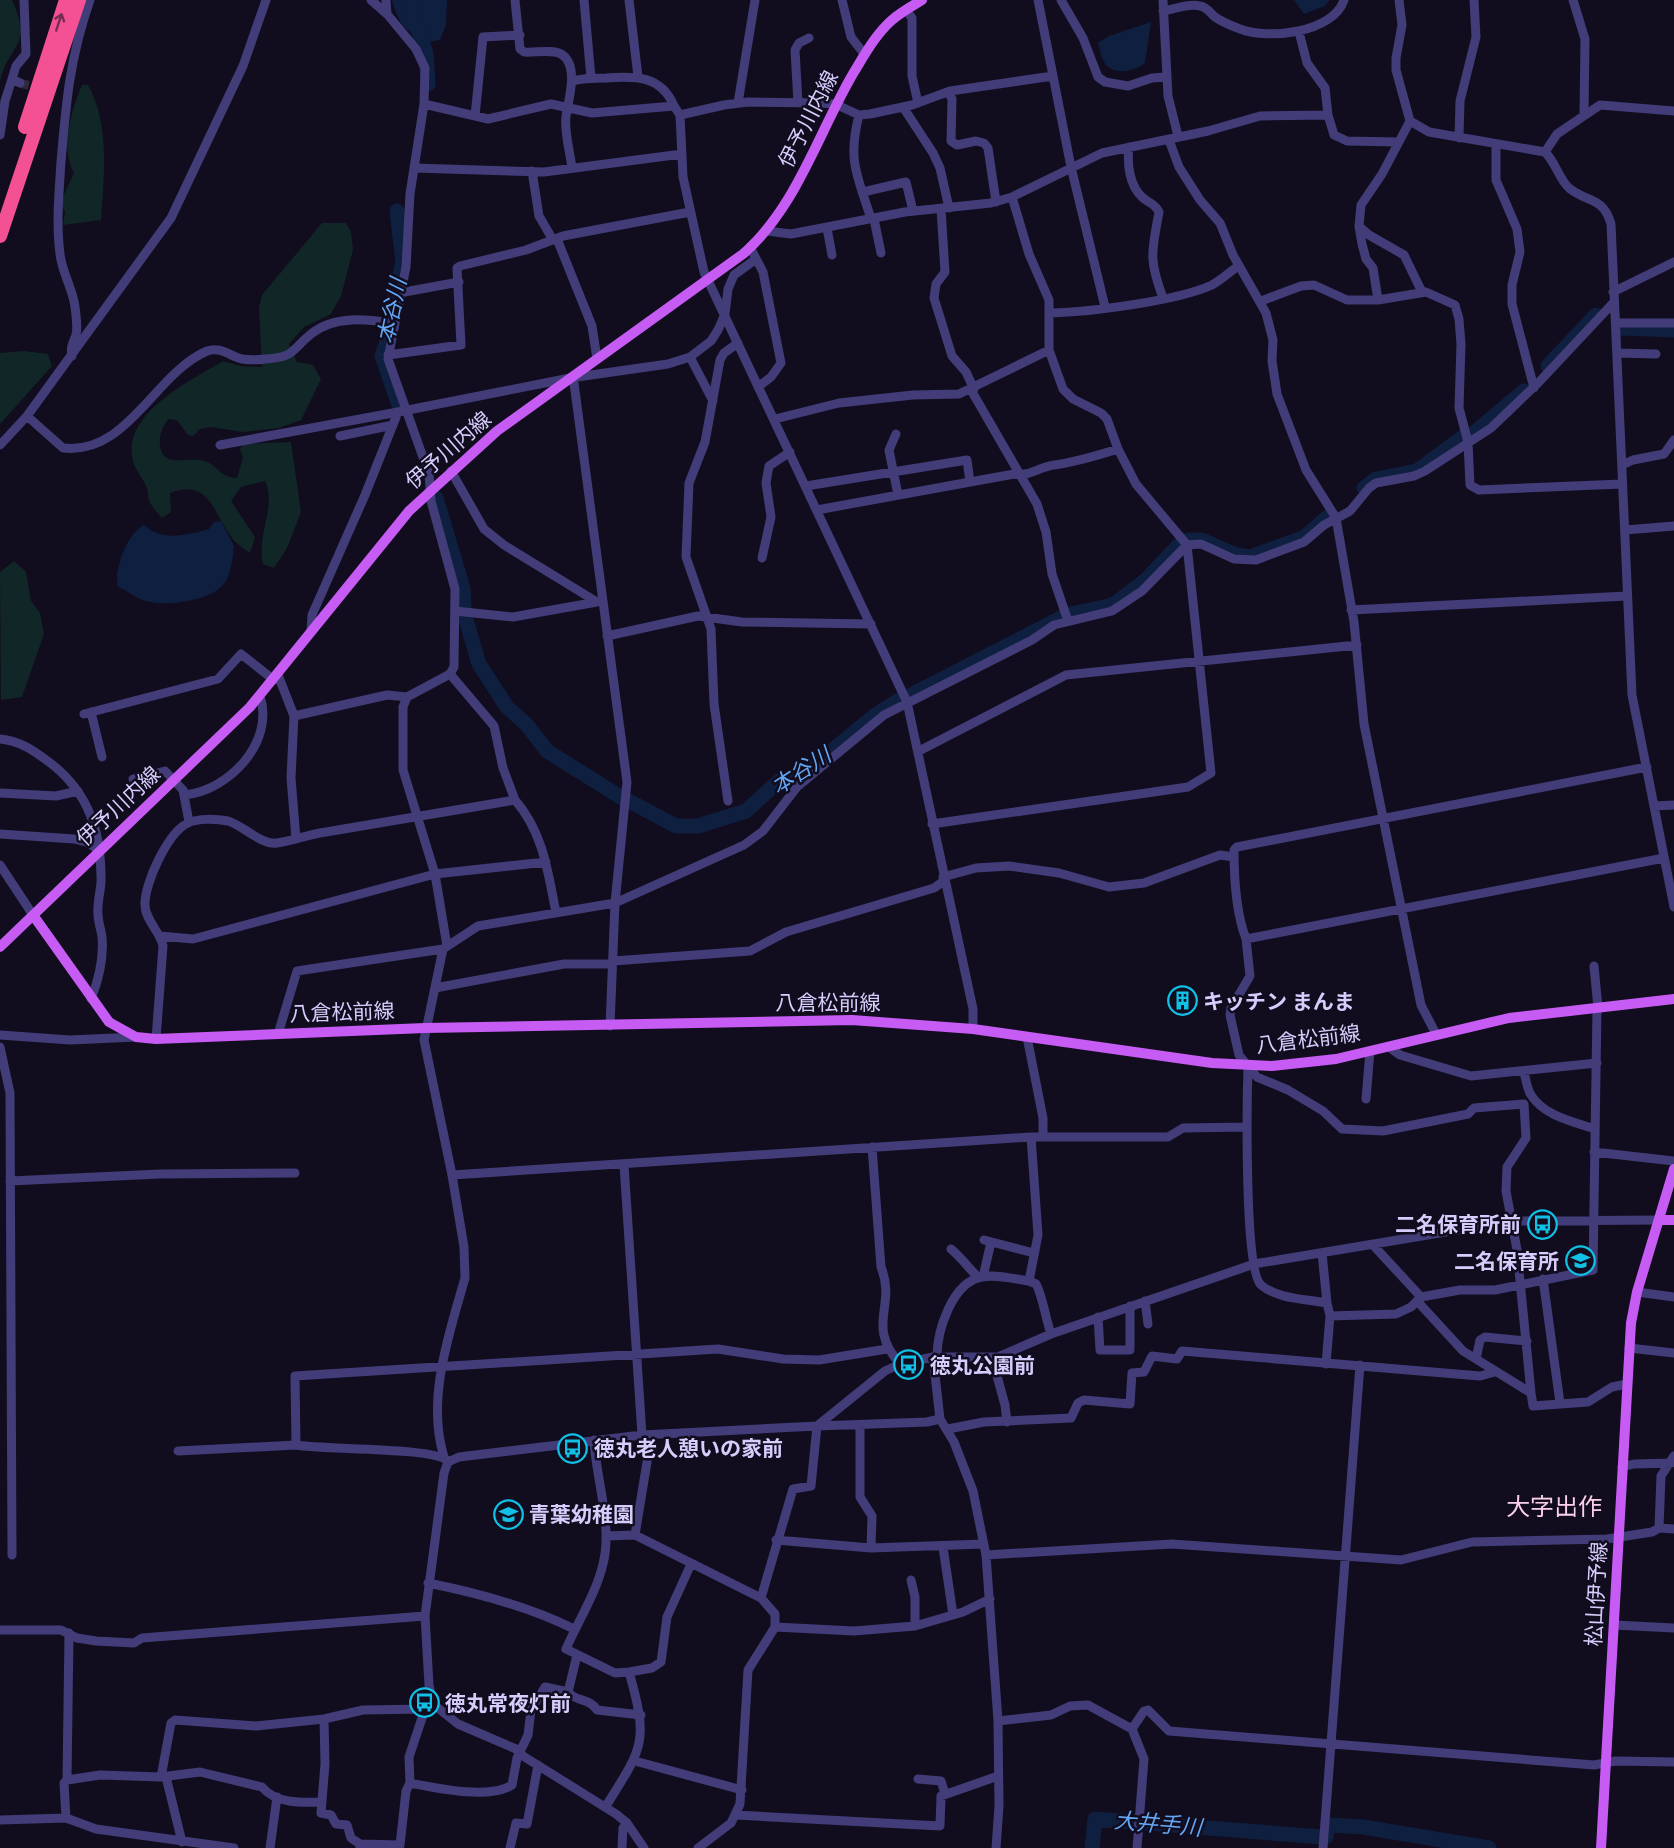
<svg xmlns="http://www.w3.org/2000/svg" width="1674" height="1848" font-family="Cabin,'Noto Sans JP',sans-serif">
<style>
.green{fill:#112627}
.water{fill:#0f1f40}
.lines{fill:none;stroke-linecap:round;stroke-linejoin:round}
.river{stroke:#0f1f40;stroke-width:15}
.minor-tunnel{stroke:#2f2a3f;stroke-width:9;stroke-dasharray:9 4.5;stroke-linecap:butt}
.minor{stroke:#423c79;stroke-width:9}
.major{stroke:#c65cf4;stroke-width:10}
.highway{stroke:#f35193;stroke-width:14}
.oneway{stroke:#772c53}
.labels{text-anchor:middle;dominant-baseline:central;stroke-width:5;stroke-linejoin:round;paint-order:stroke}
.street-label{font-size:21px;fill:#d6cdfc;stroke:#110d1e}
.poi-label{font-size:21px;font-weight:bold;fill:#d6cdfc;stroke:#110d1e;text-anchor:start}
.water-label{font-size:22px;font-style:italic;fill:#63a6f4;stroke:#110d1e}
.quarter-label{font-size:24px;fill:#fccfe8;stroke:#110d1e}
</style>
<rect width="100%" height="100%" fill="#110d1e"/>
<path class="green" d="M 0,0 L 12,0 C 34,47 8,45 0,81 Z
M 82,85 L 88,85 C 110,123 104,179 101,220 L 63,225 L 65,212 L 60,203 L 74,173 C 60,149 71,110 82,85 Z
M 322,223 L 346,223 L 351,232 L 353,250 L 341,296 L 331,314 L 304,327 L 289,344 L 297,362 L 313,365 L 321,379 L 301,420 L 279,428 L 243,432 L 211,427 L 200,429 L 193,436 L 188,435 L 177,420 L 168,419 C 162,428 159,435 160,446 C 163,469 189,456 204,461 C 220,466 218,477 237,478 L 243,458 L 240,449 L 243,444 L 291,442 L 301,512 L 287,548 L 274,568 L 263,564 C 256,536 277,507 265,481 L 241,487 L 231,501 L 255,537 L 250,553 C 244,548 236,544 232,538 C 214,515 210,477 170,493 L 171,512 L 162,518 C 158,513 150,506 149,499 C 147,495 149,490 146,486 C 143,478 135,470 133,461 C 121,413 192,380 223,361 L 240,366 L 262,367 L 259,307 L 262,295 Z
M 24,351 L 48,354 L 52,366 L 0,424 L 0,353 Z
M 14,561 L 26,572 L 31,601 L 40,613 L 44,634 L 22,697 L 1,700 L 0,572 Z"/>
<path class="water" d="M 392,0 L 447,0 L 446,25 L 440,40 L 428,42 C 405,31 399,25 392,0 Z
M 1294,0 L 1330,0 L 1325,6 L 1304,14 Z
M 1151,22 L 1145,63 C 1134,72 1112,76 1104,62 C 1101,57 1100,49 1098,43 L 1109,36 Z
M 221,521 L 234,546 C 233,557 231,577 222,586 C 208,601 165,607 146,601 C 135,598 129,591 118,587 C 113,570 128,532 144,525 C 162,542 187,535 209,529 L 214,522 Z"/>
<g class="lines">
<path class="river" d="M 408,0 L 426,53 L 428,84
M 397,211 L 403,262 L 393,305 L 391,330 L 382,356 L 400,408
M 1621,328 L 1674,330
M 1548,366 L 1596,315
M 1473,434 L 1524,391
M 1364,488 L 1376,479 L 1417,471 L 1463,437
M 436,498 L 463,588 L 464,607
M 1188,540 L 1202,540 L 1234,554 L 1250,557 L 1305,537 L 1330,515
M 1071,614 L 1113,605 L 1146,580 L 1180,544
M 465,616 L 479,664 L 507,707 L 527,725 L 547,751 L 622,798
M 913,694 L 1063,617
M 629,801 L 676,826 L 698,826 L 746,811 L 779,781 L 805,773 L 874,716 L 899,700
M 1326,1837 L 1328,1825 L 1363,1827 L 1489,1848
M 1092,1848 L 1095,1819 L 1321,1837"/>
<path class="minor-tunnel" d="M 20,83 L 56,93"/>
<path class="minor" d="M 371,0 L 387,14 L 416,49 L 425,68 L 424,104 L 410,194 L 406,267 L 388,359 L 429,474 L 431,501 L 455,589 L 454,667 L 450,674 L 407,697 L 403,707 L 403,770 L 435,874 L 447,946
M 386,0 L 387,14
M 515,0 L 520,49 L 524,52 C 534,53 552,49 561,54 C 580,65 568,101 566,116 C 564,132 570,152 572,168
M 584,0 L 591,78
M 629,0 L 638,77
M 842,0 L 851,37 L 865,55
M 1038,0 L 1071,167 L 1105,307
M 1061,0 L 1083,38 L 1098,77 L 1105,82 L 1128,86 L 1152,78 L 1166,77
M 1163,0 L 1168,96 L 1178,136
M 1399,0 L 1402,25 L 1396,58 L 1396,70 L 1410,121 L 1429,132 L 1545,152 C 1556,163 1559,179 1569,188 C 1587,203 1603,196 1611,224 L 1632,695 L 1674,907
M 1573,0 L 1585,39 L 1584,114
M 906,10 L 912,18 L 912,76 L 918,103
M 1163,11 C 1175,9 1189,3 1200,6 C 1207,7 1210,13 1215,17 C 1222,22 1232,26 1240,29 C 1268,40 1333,33 1344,0
M 1299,32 L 1307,63 L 1325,88 L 1328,115 L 1334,135 L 1347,141 L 1398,142
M 573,81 C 583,78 595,78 606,78 C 635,76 661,75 674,106
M 20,83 L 12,79 L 16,66 L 26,54 L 24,0
M 948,92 L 952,99 L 951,141 L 957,145 L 976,141 L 984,143 L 988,148 L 996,202
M 738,103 L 755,0
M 798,103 L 795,50 L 799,43 L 809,38
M 424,104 L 488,119 L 551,104 L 592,113 L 674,106 L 680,115 L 683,177 L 704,272 L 907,702 L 973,1009 L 973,1029
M 903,107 L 933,153 L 940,168 L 949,208
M 680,115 L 724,105 L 748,102 L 820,103 L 835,104 L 859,115 L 870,114 L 912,105 L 950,91 L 1053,76
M 859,115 C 847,162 858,176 871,219
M 475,116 L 483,37 L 520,35
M 0,135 L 5,101 L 12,79
M 1459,138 L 1460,101 L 1476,37 L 1474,0
M 1169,140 L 1179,167 L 1200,200 L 1220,223 L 1233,255 L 1266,313 L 1273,340 L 1272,361 L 1277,394 L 1306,470 L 1336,518 L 1354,622 L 1364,724 L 1421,1005 L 1436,1034
M 1496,144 L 1496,180 L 1517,229 L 1520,252 L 1512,285 L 1512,304 L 1534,388
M 1129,147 C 1127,163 1129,185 1142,197 C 1148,203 1155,203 1159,212 C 1152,251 1148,258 1163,298
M 1545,152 L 1557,134 L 1600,105 L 1674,111
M 414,168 L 544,172 L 682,154
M 532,171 L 539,216 L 553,240
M 863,192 L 906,182 L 913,211
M 941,209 L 945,272 L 936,284 L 934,298 L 952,356 L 966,372 L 974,389
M 874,219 L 881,253
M 1359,226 L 1369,235 L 1404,255 L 1422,292
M 827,228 L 832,255
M 767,231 L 791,234 L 905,212 L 991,203 L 1012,197 L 1102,153 L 1208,131 L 1260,116 L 1328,115
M 557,239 L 592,326 L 597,359
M 750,247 L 763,272 L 781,363 L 771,377 L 758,387
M 1613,292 L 1674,262
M 399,293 L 459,282
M 1378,300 L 1373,268 L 1366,259 L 1362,244 L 1359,226 L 1361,205 L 1382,174 L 1410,121
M 1261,301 L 1301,286 L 1314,285 L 1347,300 L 1378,300 L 1426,292 L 1455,305 L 1459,319 L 1461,344 L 1459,408 L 1468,442 L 1470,485 L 1479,490 L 1622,484
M 1050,313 C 1090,312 1177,301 1212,285 C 1221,280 1230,272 1238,266
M 1616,323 L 1674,323
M 1617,353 L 1656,354
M 388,355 L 461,345 L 457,268 L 460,266 L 526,250 L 563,236 L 690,212
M 72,356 C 70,347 73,343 76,335 C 78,326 76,316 75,307 C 73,289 62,273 60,254 C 56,224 59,193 61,162 C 66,102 70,57 90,0
M 690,357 L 713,401
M 570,378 L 574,383 L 627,782 L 615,903 L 610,1026
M 971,390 L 1037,504 L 1046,532 L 1052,574 L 1068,621
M 27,416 L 63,448 C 128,455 155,373 207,351 C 220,346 230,356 242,359 C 249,360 258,360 265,359 C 296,357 291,350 311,334 C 334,315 368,319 395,324
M 775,419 L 839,403 L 913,395 L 959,394 L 1049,350
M 896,434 L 889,450 L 898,495
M 340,436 L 393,425
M 0,445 L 27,416 L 171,218 L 243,66 L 266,0
M 220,445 L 398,412
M 1622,465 L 1633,460 L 1664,454 L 1674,440
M 451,471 L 484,529 L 504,545 L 597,602
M 806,486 L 967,460 L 970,482
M 817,510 L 1014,474 C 1029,477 1039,467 1054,465 C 1076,462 1096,456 1118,449
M 1625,530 L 1674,526
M 762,558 L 771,517 L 766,483 L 769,466 L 790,452
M 1351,610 L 1627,596
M 455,611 L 513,617 L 597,602
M 311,631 L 312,615 L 365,495 L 398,412 L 570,378 L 668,364 L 690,357 L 711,341 L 718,330 L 725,314 L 728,289 L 734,275 L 756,259
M 607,636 L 698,616 L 742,622 L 871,624
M 278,675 L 294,716 L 291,778 L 296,839
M 91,712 L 102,757
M 84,714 L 218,679 L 241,654 L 274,680
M 294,716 L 387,695 L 407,697
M 0,739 C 20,741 33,750 49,762 C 89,792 102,833 101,883 C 100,893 97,904 98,914 C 98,922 101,929 102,937 C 104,959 99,979 91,999
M 919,751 L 1066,675 L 1357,645
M 133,779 L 165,771 L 183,790 L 189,822
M 0,793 L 56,796 L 78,791
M 184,795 C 229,791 275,742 260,696
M 515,800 C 543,832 548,872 556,913
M 728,801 L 714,704 L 711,629 L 686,557 L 689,483 L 705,442 L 720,360 L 724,353 L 738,343
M 1654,806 L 1674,805
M 932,824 L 1188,787 L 1211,773 L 1187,545 L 1136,484 L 1118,449 L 1107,419 L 1101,413 L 1073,399 L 1063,389 L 1049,350 L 1049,300 L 1029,254 L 1012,197
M 0,834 L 74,839 L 86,842 L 99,850
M 0,865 L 33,915
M 943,877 L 976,868 L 1009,866 L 1059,873 L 1109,887 L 1144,883 L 1220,855 L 1234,857
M 160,936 L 193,939 L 435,874 L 546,862
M 1246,939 C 1236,913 1234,879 1234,850 L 1237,847 L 1647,767
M 613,961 L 750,951 L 786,932 L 934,888 L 944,881
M 1594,966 L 1598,1008
M 435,988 L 564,964 L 613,964
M 278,1034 L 297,971 L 443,949
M 0,1035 L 70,1040 L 136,1037
M 1027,1037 L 1043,1118 L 1043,1137
M 156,1039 L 163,946 C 160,931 145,920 145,905 C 144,884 168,832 188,823 C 198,818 217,819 228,821 C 244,826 261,845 277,843 C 293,841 309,834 326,832 C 389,821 452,811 515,800 L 503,768 L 494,726 L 450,674
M 0,1047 L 10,1093 L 12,1555
M 1389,1047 L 1400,1055 L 1471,1076 L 1597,1063
M 1248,1066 C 1247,1097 1244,1270 1261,1285 C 1277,1299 1307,1299 1327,1303 L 1330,1316 L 1326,1364
M 1524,1072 C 1526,1080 1527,1089 1531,1095 C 1544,1116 1574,1122 1595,1129
M 1366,1099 L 1370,1051
M 1031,1137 L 1038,1235 L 1029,1281 L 1036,1284 C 1042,1294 1046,1320 1051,1334
M 872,1147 L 881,1267 C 897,1307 865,1324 900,1364
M 1594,1152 L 1674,1161
M 624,1165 L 642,1435
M 452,1175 L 1031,1137 L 1168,1137 L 1183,1128 L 1247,1127
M 10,1181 L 160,1174 L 295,1173
M 984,1240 L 1034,1253
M 1373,1245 L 1421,1297
M 951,1249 C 962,1258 968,1268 979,1278
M 1322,1253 L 1327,1303
M 983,1277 L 991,1242
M 1543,1279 L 1560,1403
M 1637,1292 L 1674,1297
M 1145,1301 L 1148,1324
M 1418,1302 L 1463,1351 L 1531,1393 L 1533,1406 L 1588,1402 L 1612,1387 L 1627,1384
M 1330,1316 L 1396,1314 L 1411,1307 L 1421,1297 L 1460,1290 L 1495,1290 L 1593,1270 L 1597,1008
M 1098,1317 L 1100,1350 L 1130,1350 L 1130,1306
M 1629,1348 L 1674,1353
M 933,1357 L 940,1419 L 954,1442 L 973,1491 L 986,1555 L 998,1721 L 999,1806 L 996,1848
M 937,1357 C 937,1331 952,1282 982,1277 C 997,1274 1014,1279 1029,1281
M 992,1358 L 1005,1405 L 1007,1422
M 1476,1359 L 1480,1340 L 1485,1337 L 1527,1341
M 1531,1393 L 1517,1250 L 1506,1191 L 1507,1167 L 1526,1138 L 1524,1104 L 1474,1108 L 1468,1114 L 1383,1131 L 1342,1129 L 1323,1111 L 1288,1090 L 1257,1077 L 1239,1055 L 1230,1015 L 1231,1008 L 1250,976 L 1246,939 L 1664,858
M 860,1425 L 860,1497 L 872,1516 L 871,1548
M 948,1429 L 984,1422 L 1071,1418 L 1078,1403 L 1084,1400 L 1130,1404 L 1132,1373 L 1144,1372 L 1152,1356 L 1177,1359 L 1182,1351 L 1480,1376 L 1495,1372
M 594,1440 C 596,1480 613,1525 603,1564 C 596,1594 578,1621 566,1649 L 615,1673 L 629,1672 C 649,1742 643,1747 606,1806
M 178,1451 L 296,1445
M 444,1457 C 426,1400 449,1334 465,1278 L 464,1247 L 452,1175 L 424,1040 L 443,949 L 478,926 L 615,903 L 744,845 L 763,831 L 797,787 L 884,715 L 1032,640 L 1054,625 L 1112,611 L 1142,591 L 1187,545 L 1201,544 L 1234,559 L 1256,560 L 1304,542 L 1324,525 L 1350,511 L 1369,488 L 1376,483 L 1414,476 L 1425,471 L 1491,428 L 1539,382 L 1614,302
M 448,1461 C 434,1447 323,1450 296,1445 L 295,1376 L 718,1349 L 783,1359 L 819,1360 L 887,1349
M 1622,1467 L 1634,1464 L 1672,1463
M 1659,1528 L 1661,1476 L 1674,1456
M 635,1535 L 649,1450 L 647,1435
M 606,1536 L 635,1535 L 761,1598 L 775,1614 L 775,1627 L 748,1670 L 740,1804 L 731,1823 L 698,1848
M 776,1540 L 871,1548 L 984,1544
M 943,1547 L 953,1615
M 986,1555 L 1172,1544 L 1401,1560 L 1472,1542 L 1607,1539 L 1652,1532 L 1659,1528 L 1674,1529
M 911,1580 L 915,1597 L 915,1626
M 428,1583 C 478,1593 528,1606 574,1629
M 761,1598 L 793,1489 L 811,1486 L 817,1426 L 927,1422 L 940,1419
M 1614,1625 L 1674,1628
M 775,1627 L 854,1631 L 915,1626 L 963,1612 L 990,1599
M 0,1630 L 61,1630 L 77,1638 L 96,1641 L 134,1643 L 142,1638 L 425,1616
M 629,1672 L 652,1668 L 661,1662 L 667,1617 L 691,1564
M 568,1692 C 576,1702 590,1698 597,1710 L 641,1715
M 324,1719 L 325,1764 L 321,1813 L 331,1815 L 336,1824 L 347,1825 L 351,1838 L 360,1844
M 998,1721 L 1051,1715 L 1070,1706 L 1088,1705 L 1132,1729 L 1144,1711 L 1148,1710 L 1169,1731 L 1594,1765 L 1616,1761 L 1674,1762
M 1132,1729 L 1144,1759 L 1137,1848
M 635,1761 L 742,1790
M 161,1777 L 200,1772 L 262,1787 C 275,1803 300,1803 320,1802
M 166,1777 L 182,1842
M 918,1779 L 941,1781 L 945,1794
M 67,1780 L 100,1775 L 161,1777 L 171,1723 L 175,1720 L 256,1726 L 324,1719 L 363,1710 L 425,1709 L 409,1757 L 410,1783 L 406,1791 L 400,1845 L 360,1844 L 360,1848
M 410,1783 C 436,1788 490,1800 512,1785 L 517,1758 L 528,1735 L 531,1710 L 545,1687 L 568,1692 L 577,1655
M 736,1815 L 940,1826 L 941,1796 L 998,1776
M 66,1818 L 64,1783 L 67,1780 L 69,1633
M 0,1820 L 66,1818 L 96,1829 L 234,1848
M 270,1848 L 277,1797
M 510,1848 L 516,1823 L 527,1824 L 538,1765
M 622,1848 L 623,1828 L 627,1823
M 644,1848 L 627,1823 L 616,1814 L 523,1756 L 516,1749 L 458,1724 L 433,1704 L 429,1685 L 425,1616 L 444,1473 L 448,1462 L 459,1457 L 642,1435 L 817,1426 L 885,1371 L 900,1364 L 933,1357 L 998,1357 L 1051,1334 L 1254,1264 L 1511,1221 L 1659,1220
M 1323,1848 L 1360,1365"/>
<path class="major" d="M 33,915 L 109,1022 L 136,1037 L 156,1039 L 425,1028 L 852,1020 L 973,1029 L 1212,1063 L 1272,1066 L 1336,1059 L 1509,1018 L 1674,999
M 0,947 L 250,707 L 409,511 L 497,431 L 743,254 C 797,207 818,133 854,72 C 865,54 876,34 892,20 C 901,12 912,6 922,0
M 1659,1220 L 1674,1220
M 1601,1848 L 1631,1323 L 1637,1292 L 1674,1169"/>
<path class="highway" d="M 25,127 L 66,0
M 0,236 L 79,0"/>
</g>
<defs><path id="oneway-shaft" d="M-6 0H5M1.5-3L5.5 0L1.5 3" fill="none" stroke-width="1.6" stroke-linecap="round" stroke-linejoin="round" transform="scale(1.5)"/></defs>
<use class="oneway" href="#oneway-shaft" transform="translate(59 22) rotate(-72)"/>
<defs>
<symbol id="building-ring" viewBox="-11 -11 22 22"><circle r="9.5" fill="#110d1e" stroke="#10c0e5" stroke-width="1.5"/><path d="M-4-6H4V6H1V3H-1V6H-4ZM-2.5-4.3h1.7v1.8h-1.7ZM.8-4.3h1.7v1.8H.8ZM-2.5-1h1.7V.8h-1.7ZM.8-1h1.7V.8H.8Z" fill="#10c0e5"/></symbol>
<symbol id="bus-ring" viewBox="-11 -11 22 22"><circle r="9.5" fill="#110d1e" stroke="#10c0e5" stroke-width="1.5"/><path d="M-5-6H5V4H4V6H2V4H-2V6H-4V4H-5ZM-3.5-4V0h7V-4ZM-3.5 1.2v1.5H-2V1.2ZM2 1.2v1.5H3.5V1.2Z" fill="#10c0e5"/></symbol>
<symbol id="school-ring" viewBox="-11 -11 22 22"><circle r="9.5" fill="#110d1e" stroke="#10c0e5" stroke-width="1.5"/><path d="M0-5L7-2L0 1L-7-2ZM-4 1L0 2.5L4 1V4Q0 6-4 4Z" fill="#10c0e5"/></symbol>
</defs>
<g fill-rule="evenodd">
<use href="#building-ring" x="1166" y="984" width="33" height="33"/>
<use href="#bus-ring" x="1526" y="1208" width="33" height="33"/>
<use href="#school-ring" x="1564" y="1244" width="33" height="33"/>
<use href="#bus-ring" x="892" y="1348" width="33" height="33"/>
<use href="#bus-ring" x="556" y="1432" width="33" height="33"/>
<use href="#school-ring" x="492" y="1498" width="33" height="33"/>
<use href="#bus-ring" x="408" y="1686" width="33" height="33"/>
</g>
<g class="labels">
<g class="street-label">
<text transform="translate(808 119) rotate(-63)">伊予川内線</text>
<text transform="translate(448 450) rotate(-41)">伊予川内線</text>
<text transform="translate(118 806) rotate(-43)">伊予川内線</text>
<text x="828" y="1002">八倉松前線</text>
<text transform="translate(342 1012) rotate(-2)">八倉松前線</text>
<text transform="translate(1308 1039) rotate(-7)">八倉松前線</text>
<text transform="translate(1596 1594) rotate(-87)">松山伊予線</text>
</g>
<g class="poi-label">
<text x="1203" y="1001">キッチン まんま</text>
<text x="1521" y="1224" text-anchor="end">二名保育所前</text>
<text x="1559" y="1261" text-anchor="end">二名保育所</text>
<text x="930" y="1365">徳丸公園前</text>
<text x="594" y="1448">徳丸老人憩いの家前</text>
<text x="529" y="1514">青葉幼稚園</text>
<text x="445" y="1703">徳丸常夜灯前</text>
</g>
<g class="water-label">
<text transform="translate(392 311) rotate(-78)">本谷川</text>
<text transform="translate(801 771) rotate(-33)">本谷川</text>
<text transform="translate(1158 1824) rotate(5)">大井手川</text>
</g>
<g class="quarter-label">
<text x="1554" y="1506">大字出作</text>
</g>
</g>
</svg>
